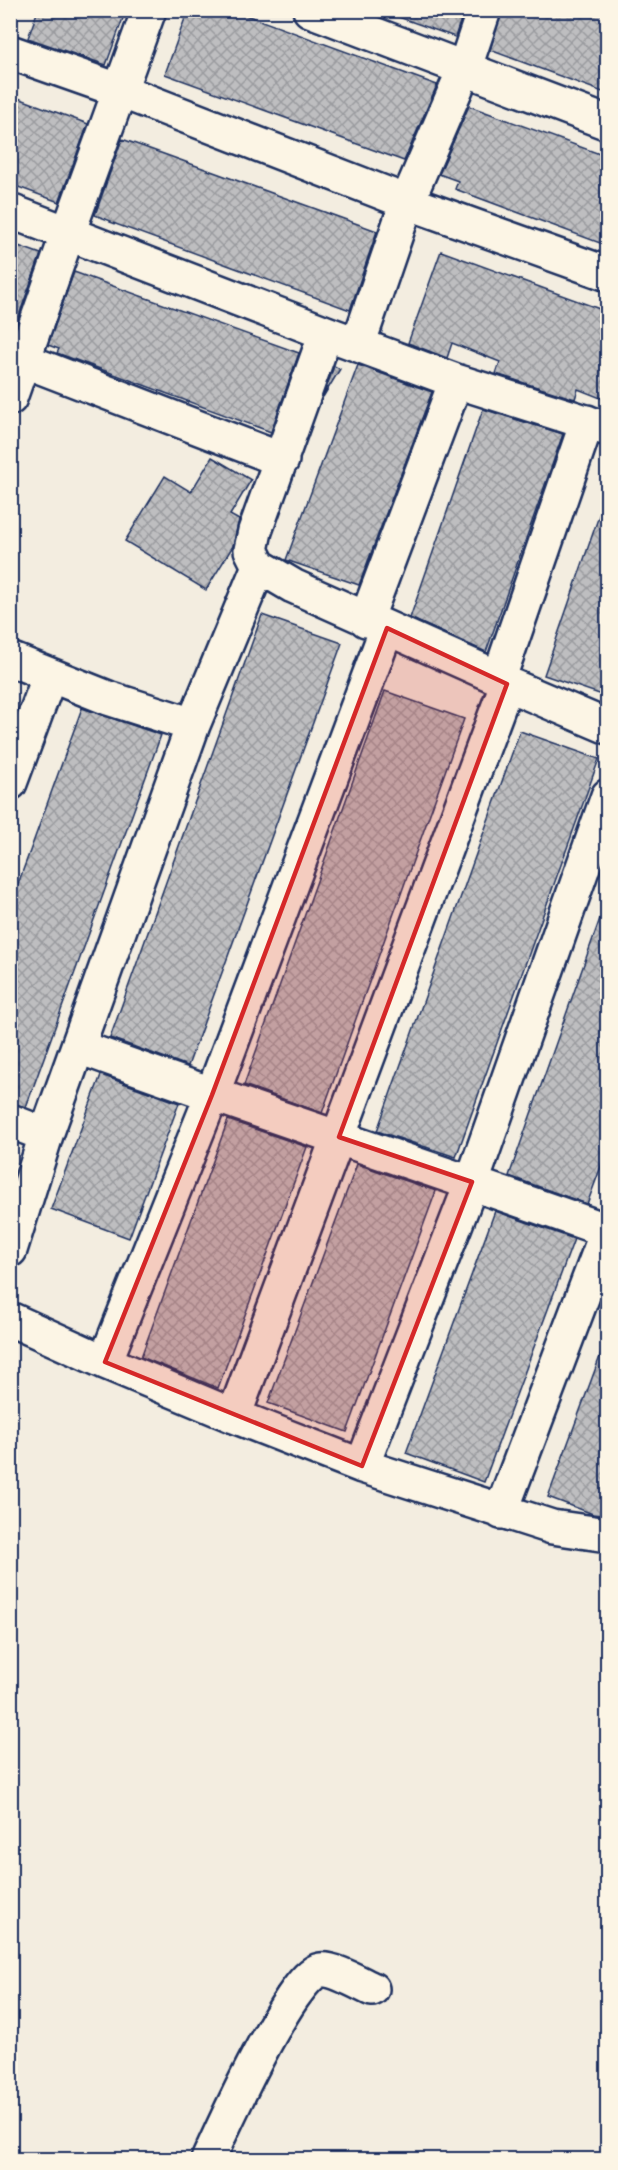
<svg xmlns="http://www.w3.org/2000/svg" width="618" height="2170" font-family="Pangolin,sans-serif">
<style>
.building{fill:url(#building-cross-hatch);stroke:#1b2f5e;stroke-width:1.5}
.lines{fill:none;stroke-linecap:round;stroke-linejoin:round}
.minor-casing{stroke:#1b2f5e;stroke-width:38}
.minor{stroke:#fcf5e5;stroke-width:33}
.marked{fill:#d62828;fill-opacity:0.2;stroke:#d62828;stroke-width:4.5;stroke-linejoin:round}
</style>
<defs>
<pattern id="building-cross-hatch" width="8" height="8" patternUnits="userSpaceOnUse" patternTransform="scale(1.5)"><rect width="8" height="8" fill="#bebec0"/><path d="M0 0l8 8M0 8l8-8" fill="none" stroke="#9a9b9f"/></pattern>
</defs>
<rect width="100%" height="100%" fill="#f3ede0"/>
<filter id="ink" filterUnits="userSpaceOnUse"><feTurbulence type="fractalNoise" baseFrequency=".0167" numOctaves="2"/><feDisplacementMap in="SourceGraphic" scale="12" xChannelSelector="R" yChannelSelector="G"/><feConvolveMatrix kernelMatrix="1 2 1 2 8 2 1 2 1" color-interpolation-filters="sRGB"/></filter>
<g filter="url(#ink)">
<path class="building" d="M 38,10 L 126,10 L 106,65 L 28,38 Z
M 188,10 L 232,10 L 437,85 L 404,161 L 165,74 Z
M 391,10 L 464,10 L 455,37 L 390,14 Z
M 502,10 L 608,10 L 608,94 L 490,50 Z
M 10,95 L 88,124 L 59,202 L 10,184 Z
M 469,106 L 608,157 L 608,246 L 455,189 L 458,181 L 439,174 Z
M 122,139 L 377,231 L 350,310 L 110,222 L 111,221 L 95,215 Z
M 10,243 L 41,254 L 13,332 L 10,331 Z
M 441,251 L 608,312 L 608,401 L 578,389 L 575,399 L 496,374 L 500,362 L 452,343 L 447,358 L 408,343 Z
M 74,272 L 299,353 L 271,432 L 57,353 L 59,349 L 48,345 Z
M 358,365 L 432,392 L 359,585 L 286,560 Z
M 334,366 L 340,369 L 323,397 Z
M 483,409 L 563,434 L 486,652 L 410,618 Z
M 212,457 L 251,480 L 230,515 L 239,520 L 233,546 L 206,590 L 125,541 L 165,476 L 191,492 Z
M 603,504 L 608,505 L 608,697 L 544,675 Z
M 262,615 L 342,643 L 188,1066 L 110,1038 Z
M 385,691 L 464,719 L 322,1113 L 244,1085 Z
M 82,708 L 161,735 L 26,1107 L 10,1103 L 10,906 Z
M 520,731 L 599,759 L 456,1157 L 377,1131 Z
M 603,910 L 608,911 L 608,1148 L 587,1204 L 509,1176 Z
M 101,1075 L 179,1103 L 129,1238 L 51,1209 Z
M 228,1120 L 307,1147 L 218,1388 L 141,1357 Z
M 357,1164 L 436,1191 L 347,1432 L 268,1403 Z
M 495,1211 L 574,1239 L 484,1482 L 406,1453 Z
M 605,1343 L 608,1344 L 608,1516 L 593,1514 L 548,1497 Z"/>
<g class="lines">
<defs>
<path id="minor" d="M 310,10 L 608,123
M 10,52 L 121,91 L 407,202 L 608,274
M 10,211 L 326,333 L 456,381 L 608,429
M 326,333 L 255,531 L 251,550 L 259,566 L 293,586 L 499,678 L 507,684 L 608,727
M 358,345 L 407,202 L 464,70 L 484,10
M 10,355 L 282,460
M 10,398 L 68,233 L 149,10
M 366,620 L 456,381
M 10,659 L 108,698 L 193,725 L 46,1135 L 10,1250
M 499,678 L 587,422
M 193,725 L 259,566
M 10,783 L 50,675
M 79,1047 C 254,1111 432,1168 608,1231
M 10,1121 L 46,1135
M 10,1319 L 105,1362 L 234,1416 L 362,1466 L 552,1527 L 608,1535
M 105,1362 L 212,1095 L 387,628
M 234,1416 L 507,684
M 362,1466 L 472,1182 L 608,796
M 501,1512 L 608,1229
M 208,2160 C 222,2129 292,1974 320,1970 C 333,1968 359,1983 372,1989"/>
</defs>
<use href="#minor" class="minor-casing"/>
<use href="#minor" class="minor"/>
</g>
</g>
<path class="marked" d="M 387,628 L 507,684 L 339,1137 L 472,1182 L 362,1466 L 105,1362 L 212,1095 Z"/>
<rect width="618" height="2170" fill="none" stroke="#fcf5e5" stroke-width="36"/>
<rect x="18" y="18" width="582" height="2134" fill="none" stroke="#1b2f5e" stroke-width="2" filter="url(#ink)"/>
</svg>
